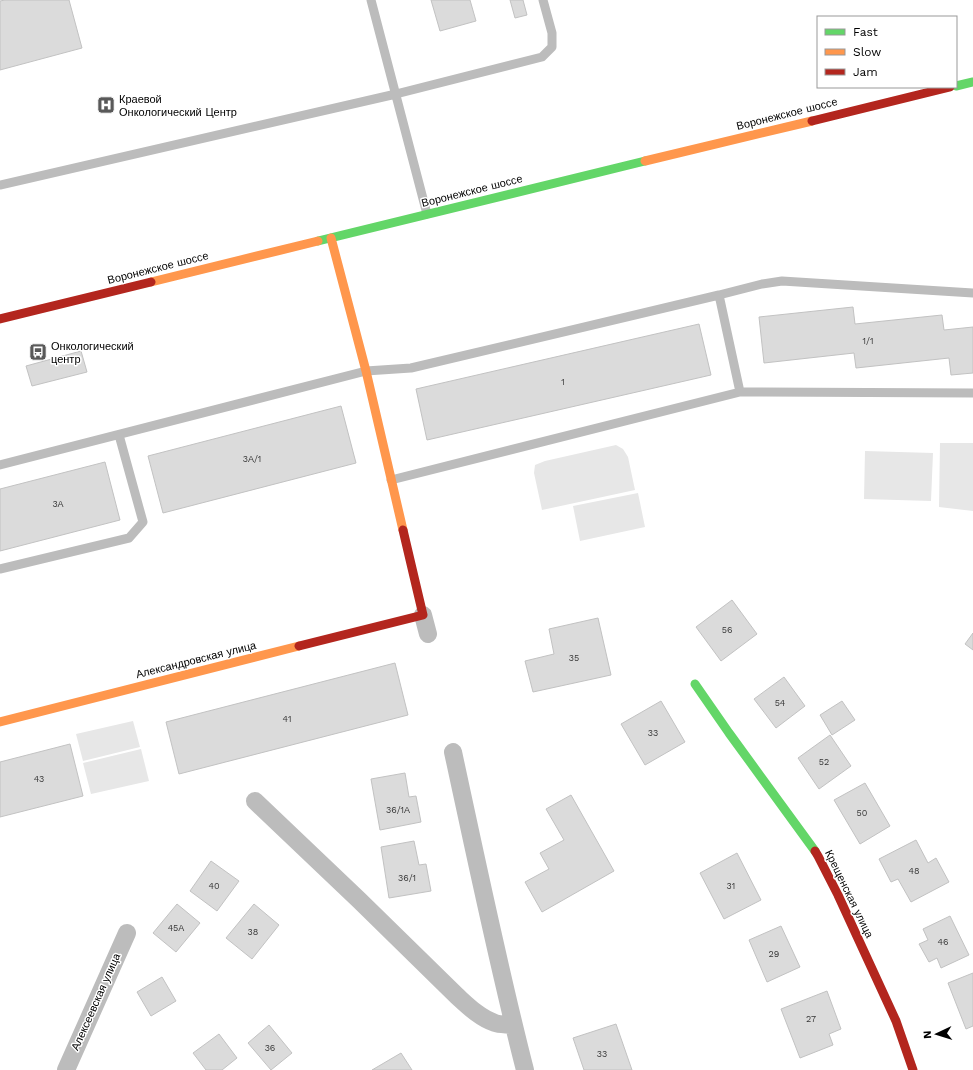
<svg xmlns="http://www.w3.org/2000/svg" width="973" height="1070" font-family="'Work Sans',sans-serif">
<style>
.green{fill:#e7e7e7}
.building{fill:#dbdbdb;stroke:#c2c2c2}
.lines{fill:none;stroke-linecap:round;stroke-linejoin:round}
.lane{stroke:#bcbcbc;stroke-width:9}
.street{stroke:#bcbcbc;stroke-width:18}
.fast{stroke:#63d668;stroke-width:9}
.slow{stroke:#ff974d;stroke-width:9}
.jam{stroke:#b3261e;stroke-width:9}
.labels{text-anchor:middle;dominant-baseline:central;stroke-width:3;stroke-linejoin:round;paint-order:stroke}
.number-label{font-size:9px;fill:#373737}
.poi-label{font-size:11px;fill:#000;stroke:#fff;text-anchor:start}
.street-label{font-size:11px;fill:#000;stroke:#fff}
</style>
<rect width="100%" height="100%" fill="#fff"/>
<path class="green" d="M 940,443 L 973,443 L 973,511 L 939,507 Z
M 616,445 L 623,449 L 628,457 L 635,490 L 542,510 L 534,473 L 535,465 L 545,461 Z
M 865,451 L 933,453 L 931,501 L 864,499 Z
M 638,493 L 645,527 L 580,541 L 573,506 Z
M 133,721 L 140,747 L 83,761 L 76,734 Z
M 141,749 L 149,781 L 91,794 L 83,763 Z"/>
<path class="building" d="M 5,0 L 69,0 L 82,48 L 0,70 L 0,1 Z
M 431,0 L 470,0 L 476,21 L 440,31 Z
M 510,0 L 523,0 L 527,15 L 515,18 Z
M 853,307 L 855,324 L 942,315 L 944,330 L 973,327 L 973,373 L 951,375 L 949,358 L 856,368 L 854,353 L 764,363 L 759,317 Z
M 699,324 L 711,375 L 427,440 L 416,389 Z
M 81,351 L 87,372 L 32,386 L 26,366 Z
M 341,406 L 356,463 L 163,513 L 148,456 Z
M 105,462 L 120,520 L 0,551 L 0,489 Z
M 732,600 L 757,634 L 721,661 L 696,627 Z
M 598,618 L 611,675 L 533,692 L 525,661 L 554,654 L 549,629 Z
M 973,633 L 973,650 L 965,644 Z
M 395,663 L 408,715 L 179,774 L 166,722 Z
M 784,677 L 805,706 L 776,728 L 754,699 Z
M 661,701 L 685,742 L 645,765 L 621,724 Z
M 842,701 L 855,720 L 832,735 L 820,715 Z
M 830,735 L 851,766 L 819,789 L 798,758 Z
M 70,744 L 83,796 L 0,817 L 0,762 Z
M 405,773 L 409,797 L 416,796 L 421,822 L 380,830 L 371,779 Z
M 865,783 L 890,826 L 860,844 L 834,800 Z
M 571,795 L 614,871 L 542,912 L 525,882 L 549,869 L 540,853 L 564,840 L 546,809 Z
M 916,840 L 928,863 L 936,858 L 949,882 L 911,902 L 898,879 L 891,882 L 879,859 Z
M 414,841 L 419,865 L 426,864 L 431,891 L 389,898 L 381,847 Z
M 737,853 L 761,900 L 724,919 L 700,873 Z
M 211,861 L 239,881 L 217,911 L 190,891 Z
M 177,904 L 200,923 L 176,952 L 153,933 Z
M 254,904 L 279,925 L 252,959 L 226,938 Z
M 950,916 L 969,955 L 941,968 L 937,958 L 929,962 L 919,944 L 928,940 L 923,929 Z
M 781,926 L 800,967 L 767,982 L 749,940 Z
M 973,973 L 973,1026 L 966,1029 L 948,983 Z
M 162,977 L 176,1001 L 151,1016 L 137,992 Z
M 827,991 L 841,1029 L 829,1034 L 833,1045 L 800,1058 L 781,1009 Z
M 616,1024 L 632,1070 L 584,1070 L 573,1038 Z
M 269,1025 L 292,1053 L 271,1070 L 248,1043 Z
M 219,1034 L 237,1058 L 222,1070 L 206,1070 L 193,1053 Z
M 401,1053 L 412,1070 L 372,1070 Z"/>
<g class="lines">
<path class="lane" d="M 371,0 L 427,214
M 396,94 L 542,57 L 552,47 L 552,33 L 543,0
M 0,185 L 396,94
M 740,392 L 973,393
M 0,465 L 366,371 L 411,368 L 719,295
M 391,480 L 740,392 L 719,295 L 762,284 L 782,281 L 973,293
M 0,569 L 129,538 L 143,522 L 119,435"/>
<path class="street" d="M 423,615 L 428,634
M 453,752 C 476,858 498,965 525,1070
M 255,801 L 359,900 L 457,996 C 468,1006 480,1018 495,1023 C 500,1025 507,1024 513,1025
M 66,1070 L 127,933"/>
<path class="fast" d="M 956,86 L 973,82
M 318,241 L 645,161
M 695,684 L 729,733 L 815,851"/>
<path class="slow" d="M 645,161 L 812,121
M 331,238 L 366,371 L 403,530
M 151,282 L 318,241
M 0,722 L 299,646"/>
<path class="jam" d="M 812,121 L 950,87
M 0,319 L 151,282
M 299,646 L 423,615 L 403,530
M 815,851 L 818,856 L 838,895 L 896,1021 L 913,1070"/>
</g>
<defs>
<symbol id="hospital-square" viewBox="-11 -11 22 22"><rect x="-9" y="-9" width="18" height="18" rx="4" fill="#595959" stroke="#fff"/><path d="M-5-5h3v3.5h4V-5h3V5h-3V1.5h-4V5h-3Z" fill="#fff"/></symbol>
<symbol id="bus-square" viewBox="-11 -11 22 22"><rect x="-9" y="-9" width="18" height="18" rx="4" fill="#595959" stroke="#fff"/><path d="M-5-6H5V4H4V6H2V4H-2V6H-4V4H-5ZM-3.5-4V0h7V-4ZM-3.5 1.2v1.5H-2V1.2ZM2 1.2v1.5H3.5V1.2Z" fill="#fff"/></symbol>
</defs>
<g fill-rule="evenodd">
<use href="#hospital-square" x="96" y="95" width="20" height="20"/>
<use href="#bus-square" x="28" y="342" width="20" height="20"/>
</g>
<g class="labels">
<g class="number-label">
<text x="868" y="341">1/1</text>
<text x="563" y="382">1</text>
<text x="252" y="459">3А/1</text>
<text x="58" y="504">3А</text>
<text x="727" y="630">56</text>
<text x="574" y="658">35</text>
<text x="780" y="703">54</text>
<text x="287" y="719">41</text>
<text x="653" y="733">33</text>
<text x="824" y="762">52</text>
<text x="39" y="779">43</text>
<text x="398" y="810">36/1А</text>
<text x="862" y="813">50</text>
<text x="914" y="871">48</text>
<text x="407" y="878">36/1</text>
<text x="214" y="886">40</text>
<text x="731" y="886">31</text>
<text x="176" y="928">45А</text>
<text x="253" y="932">38</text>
<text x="943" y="942">46</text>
<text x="774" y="954">29</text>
<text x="811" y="1019">27</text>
<text x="270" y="1048">36</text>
<text x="602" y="1054">33</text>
</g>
<g class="poi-label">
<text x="119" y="99">Краевой<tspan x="119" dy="13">Онкологический Центр</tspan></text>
<text x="51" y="346">Онкологический<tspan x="51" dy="13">центр</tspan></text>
</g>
<g class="street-label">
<text transform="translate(787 114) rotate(-14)">Воронежское шоссе</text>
<text transform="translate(472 191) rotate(-14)">Воронежское шоссе</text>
<text transform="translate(158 268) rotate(-14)">Воронежское шоссе</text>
<text transform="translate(196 660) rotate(-14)">Александровская улица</text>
<text transform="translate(849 894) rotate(64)">Крещенская улица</text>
<text transform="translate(96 1002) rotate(-66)">Алексеевская улица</text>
</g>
</g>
<rect x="817" y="16" width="140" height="72" fill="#ffffff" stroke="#999999"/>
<rect x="825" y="29" width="20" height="6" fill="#63d668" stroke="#999999"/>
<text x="853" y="36" font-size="12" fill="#000000">Fast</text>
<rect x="825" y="49" width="20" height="6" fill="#ff974d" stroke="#999999"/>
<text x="853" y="56" font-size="12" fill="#000000">Slow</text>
<rect x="825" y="69" width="20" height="6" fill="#b3261e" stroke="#999999"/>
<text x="853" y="76" font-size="12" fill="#000000">Jam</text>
<g transform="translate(937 1034) rotate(266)" stroke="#ffffff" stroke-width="3" paint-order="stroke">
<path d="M0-3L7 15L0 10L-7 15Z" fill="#000000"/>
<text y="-6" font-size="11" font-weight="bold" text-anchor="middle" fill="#000000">N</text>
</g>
</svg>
